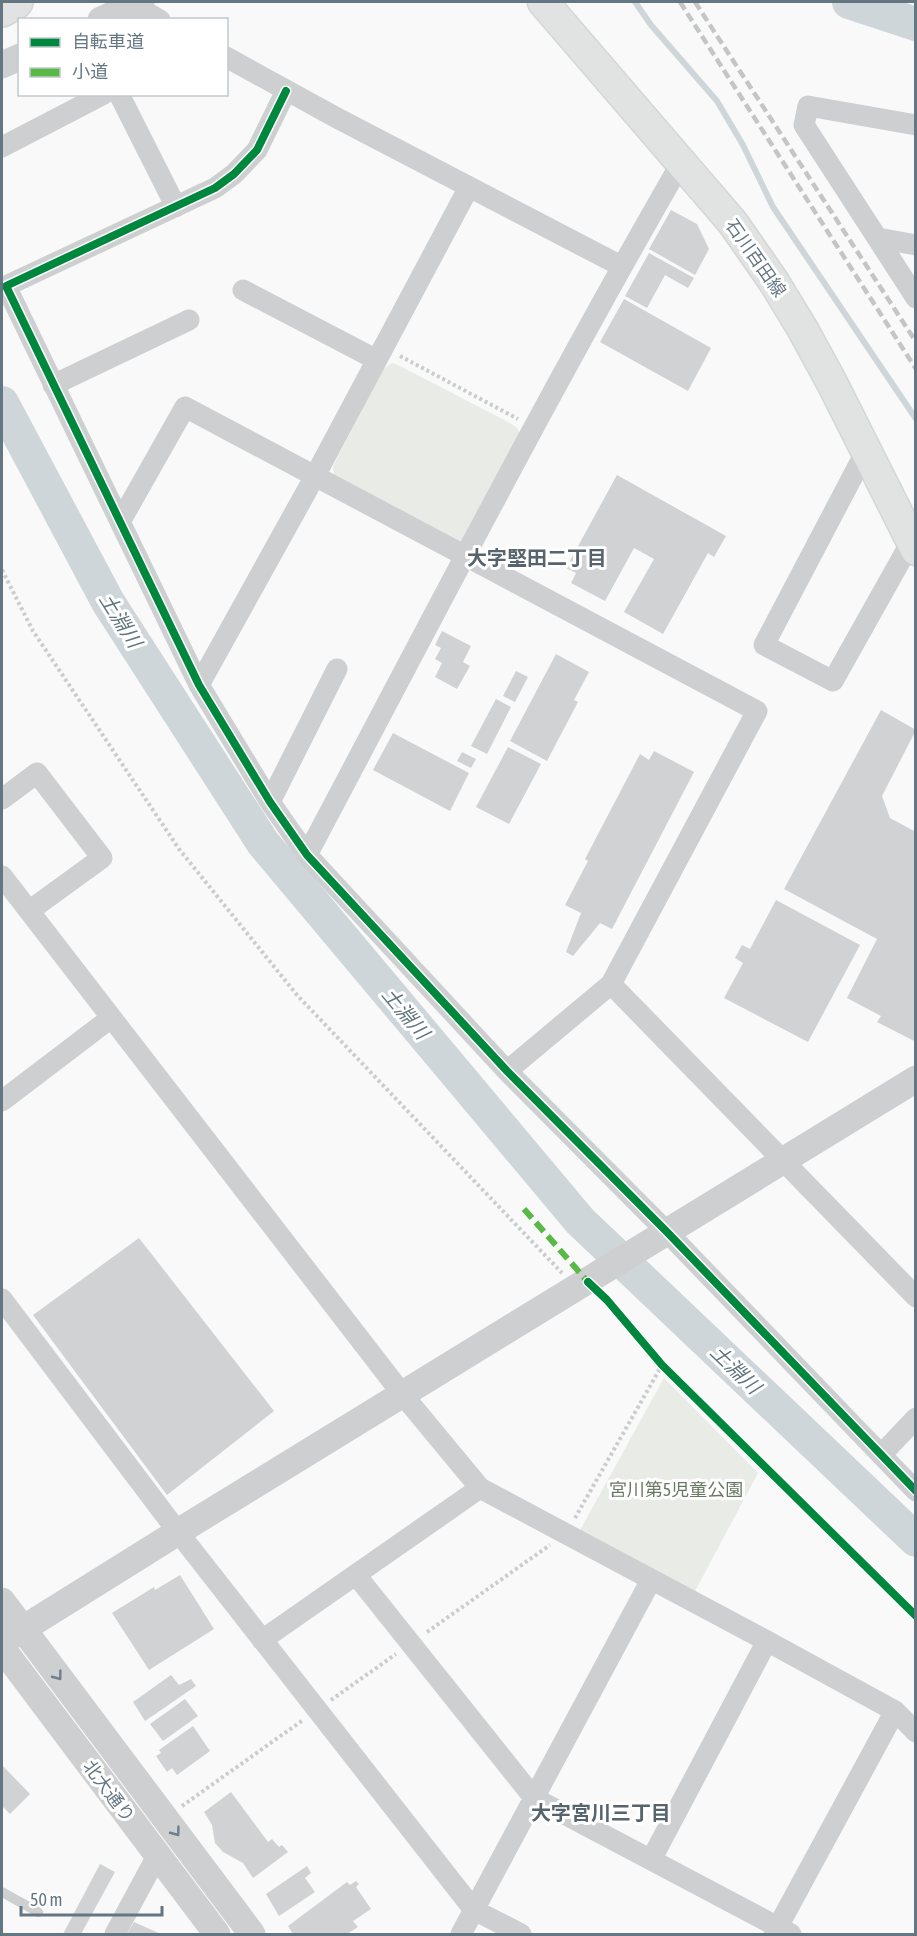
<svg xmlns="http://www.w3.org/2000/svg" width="917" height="1936" font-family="'Asap Condensed','Noto Sans JP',sans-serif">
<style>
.green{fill:#e8ebe6}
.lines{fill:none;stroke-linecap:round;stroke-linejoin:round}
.stream{stroke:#ced6d9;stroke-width:6}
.river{stroke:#ced6d9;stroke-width:34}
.building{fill:#d0d2d3}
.secondary-casing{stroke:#d5d6d7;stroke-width:33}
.trunk-casing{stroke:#d5d6d6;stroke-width:36}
.path{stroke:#cbcccd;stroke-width:4;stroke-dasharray:3 3;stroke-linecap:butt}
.service{stroke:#cecfd0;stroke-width:10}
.minor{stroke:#cecfd0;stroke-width:21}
.tertiary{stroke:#cecfd0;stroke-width:27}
.secondary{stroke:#e1e2e2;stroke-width:30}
.trunk{stroke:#e1e2e2;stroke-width:33}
.rail{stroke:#c3c5c6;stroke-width:4.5;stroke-dasharray:9 4.5;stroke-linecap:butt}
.quiet{stroke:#58b947;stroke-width:6;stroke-dasharray:12 6;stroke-linecap:butt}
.cycleway-casing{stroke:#fff;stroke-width:11}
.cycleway{stroke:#00873e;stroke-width:8}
.oneway{stroke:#707f8b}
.labels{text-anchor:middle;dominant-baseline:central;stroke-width:6;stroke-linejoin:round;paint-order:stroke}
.street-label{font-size:18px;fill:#657683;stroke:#fff}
.park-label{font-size:18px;fill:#687a64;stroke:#fff}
.neighbourhood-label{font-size:20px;font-weight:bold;fill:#57646e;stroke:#fff}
.water-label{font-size:20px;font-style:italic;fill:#60757c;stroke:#fff}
</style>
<rect width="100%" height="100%" fill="#f9f9f9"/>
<path class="green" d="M 392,363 L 400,366 L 510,423 L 518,429 L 521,438 L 469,538 L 459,542 L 334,477 L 333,466 L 383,369 Z
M 664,1378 L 758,1473 L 693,1595 L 579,1532 Z"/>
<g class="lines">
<path class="stream" d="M 635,2 L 651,25 L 717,101 L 743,145 L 773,207 L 916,419"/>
<path class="river" d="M 849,2 L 916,24
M 2,403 L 108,602 L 263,843 L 580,1221 L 916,1540"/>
</g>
<path class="building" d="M 671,210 L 697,224 L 709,249 L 695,275 L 649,249 Z
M 649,253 L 694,278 L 688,288 L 665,275 L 647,308 L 625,296 Z
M 624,299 L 711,348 L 688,391 L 600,342 Z
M 617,475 L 726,536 L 714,557 L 708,553 L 663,634 L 624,612 L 654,559 L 634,548 L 605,601 L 571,583 L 576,573 L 566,568 Z
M 442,631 L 471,646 L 463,662 L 470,666 L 457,689 L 435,677 L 442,663 L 435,659 L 441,648 L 435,645 Z
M 556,654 L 589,672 L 574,700 L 578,702 L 547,761 L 510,741 Z
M 516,671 L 528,677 L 515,702 L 503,696 Z
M 496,699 L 511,707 L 487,754 L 471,746 Z
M 881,710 L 916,730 L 882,796 L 890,818 L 916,832 L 914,1041 L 877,1022 L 881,1016 L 847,998 L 877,939 L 784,889 Z
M 393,733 L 469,773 L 450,811 L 373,770 Z
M 508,747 L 541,764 L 509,824 L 476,807 Z
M 654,751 L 694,772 L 612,929 L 600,923 L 573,956 L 566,952 L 581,913 L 565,905 L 588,861 L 585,859 L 640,754 L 649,760 Z
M 462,752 L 476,759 L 471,768 L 457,761 Z
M 776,900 L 860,945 L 808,1042 L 724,998 L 743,963 L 735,958 L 742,945 L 750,949 Z
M 139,1238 L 274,1411 L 167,1495 L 33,1315 Z
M 180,1575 L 214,1629 L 149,1670 L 112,1613 L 154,1587 L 155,1590 Z
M 171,1675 L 179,1685 L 191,1679 L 196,1686 L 145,1721 L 133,1702 Z
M 185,1699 L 198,1716 L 163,1741 L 150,1724 Z
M 193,1726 L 210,1751 L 177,1775 L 172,1768 L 167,1772 L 156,1756 L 161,1753 L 159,1750 Z
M 2,1765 L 30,1794 L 10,1814 L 2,1806 Z
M 231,1792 L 268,1842 L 272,1839 L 279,1847 L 282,1845 L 288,1852 L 253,1878 L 243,1863 L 223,1852 L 215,1843 L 212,1825 L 204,1812 Z
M 100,1864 L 115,1872 L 81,1934 L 63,1934 Z
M 307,1866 L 311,1873 L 305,1878 L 315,1892 L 279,1916 L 266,1894 Z
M 356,1881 L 359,1884 L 356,1887 L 371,1909 L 353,1921 L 358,1927 L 347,1934 L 293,1934 L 288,1926 L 347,1882 L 350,1885 Z
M 134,1922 L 161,1934 L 127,1934 Z"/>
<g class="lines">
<defs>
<path id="secondary" d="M 543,2 L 733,223 L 774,282 L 802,328 L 832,383 L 916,550"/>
<path id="trunk" d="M 2,10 L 16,2"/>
</defs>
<use href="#secondary" class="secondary-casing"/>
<use href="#trunk" class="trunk-casing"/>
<path class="path" d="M 400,356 L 518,419
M 2,570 L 33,631 L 179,849 L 297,995 L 562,1273
M 575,1518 L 662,1365
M 427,1632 L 550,1545
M 331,1700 L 396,1654
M 182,1806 L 303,1720"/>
<path class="service" d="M 2,1892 L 38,1912"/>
<path class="minor" d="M 134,5 L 160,20
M 226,57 L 337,118 L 621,266
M 286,91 L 257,150 L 234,174 L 215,188 L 6,286 L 199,685 L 270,802 L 307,855 L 507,1071 L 667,1232 L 916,1491
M 119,94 L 176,207
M 916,125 L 808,106 L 804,125 L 916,298
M 2,147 L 104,94
M 878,238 L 916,245
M 243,290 L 377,360
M 53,385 L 189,320
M 866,451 L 764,645 L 833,681 L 911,542
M 120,522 L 185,407 L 757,711 L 611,984 L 507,1071
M 199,685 L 315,476 L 469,187
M 2,799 L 37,773 L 102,858 L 29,911
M 270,802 L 337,669
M 307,855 C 430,623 550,390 681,163
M 2,876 L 403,1395 L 480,1488 L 767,1641 L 895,1711 L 916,1732
M 611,984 L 916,1297
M 2,1101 L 111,1018
M 2,1299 L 178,1532 L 474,1910 L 521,1934
M 881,1455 L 916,1418
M 356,1575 L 534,1798 L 791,1934
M 262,1640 L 480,1488
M 651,1860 L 767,1641
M 115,1934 L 157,1856
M 461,1934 L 651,1580
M 774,1934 L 895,1711"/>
<path class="tertiary" d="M 101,20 L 141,2
M 2,65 L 20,57
M 2,1601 L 252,1934
M 2,1642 L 178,1532 L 916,1079
M 2,1648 L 217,1934"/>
<use href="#secondary" class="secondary"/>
<use href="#trunk" class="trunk"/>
<path class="rail" d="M 680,2 L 916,369
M 695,2 L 916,342"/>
<path class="quiet" d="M 524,1209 L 588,1282"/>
<defs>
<path id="cycleway" d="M 286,91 L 257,150 L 234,174 L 215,188 L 6,286 L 199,685 L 270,802 L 307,855 L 507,1071 L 667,1232 L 916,1491
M 588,1282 L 607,1300 L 662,1365 L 916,1616"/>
</defs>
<use href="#cycleway" class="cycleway-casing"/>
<use href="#cycleway" class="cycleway"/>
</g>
<defs><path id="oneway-chevron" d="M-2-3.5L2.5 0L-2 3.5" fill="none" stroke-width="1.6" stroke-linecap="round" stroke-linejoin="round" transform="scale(1.5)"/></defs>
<g class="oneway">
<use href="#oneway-chevron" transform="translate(58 1676) rotate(53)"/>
<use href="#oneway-chevron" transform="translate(176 1832) rotate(53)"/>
</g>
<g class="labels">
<g class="street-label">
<text transform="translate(756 258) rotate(55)">石川百田線</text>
<text transform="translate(109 1791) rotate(53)">北大通り</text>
</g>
<g class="park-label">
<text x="676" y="1489">宮川第5児童公園</text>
</g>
<g class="neighbourhood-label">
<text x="537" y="557">大字堅田二丁目</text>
<text x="601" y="1812">大字宮川三丁目</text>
</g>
<g class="water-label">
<text transform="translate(121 620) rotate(58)">土淵川</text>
<text transform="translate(406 1013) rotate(50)">土淵川</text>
<text transform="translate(736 1369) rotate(44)">土淵川</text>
</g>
</g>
<rect width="917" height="1936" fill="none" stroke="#657683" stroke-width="6"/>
<rect x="18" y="18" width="210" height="78" fill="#ffffff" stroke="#c1c8cd" stroke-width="1.5"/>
<rect x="30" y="38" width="30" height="9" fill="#00873e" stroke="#c1c8cd" stroke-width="1.5"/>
<text x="72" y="48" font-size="18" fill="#657683">自転車道</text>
<rect x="30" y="68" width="30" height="9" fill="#58b947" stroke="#c1c8cd" stroke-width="1.5"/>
<text x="72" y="78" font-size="18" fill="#657683">小道</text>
<path d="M21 1906v9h141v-9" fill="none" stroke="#657683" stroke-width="3"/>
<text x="30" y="1906" font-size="18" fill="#657683" stroke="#ffffff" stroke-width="4.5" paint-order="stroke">50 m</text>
</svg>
